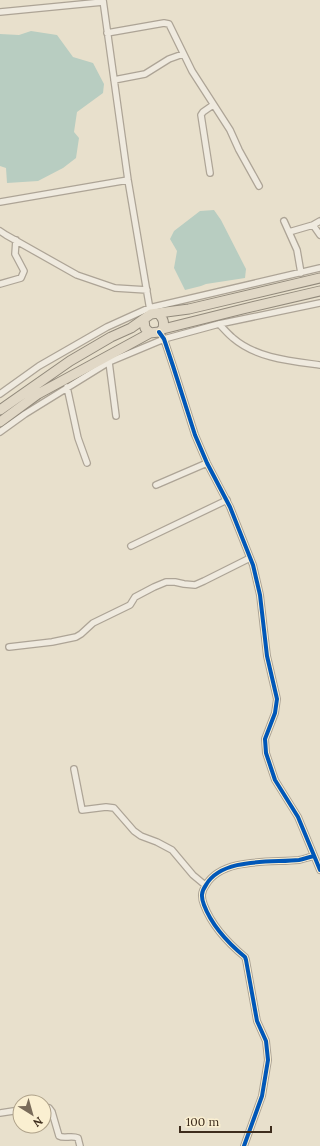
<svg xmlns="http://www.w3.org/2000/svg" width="320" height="1146" font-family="Lora,serif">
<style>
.water{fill:#b8cdc1}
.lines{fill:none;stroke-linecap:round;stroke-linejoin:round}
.minor-casing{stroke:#ada496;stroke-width:8}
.trunk-casing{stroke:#928a7c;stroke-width:11}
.minor{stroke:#efeadf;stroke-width:5.5}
.trunk{stroke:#e1d8c6;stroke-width:9}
.cycleway-casing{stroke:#faefd1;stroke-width:6}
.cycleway{stroke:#0057b8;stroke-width:4}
</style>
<rect width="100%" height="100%" fill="#e8e0cc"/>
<path class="water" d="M 31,31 L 57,35 L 73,57 L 93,63 L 104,84 L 103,93 L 77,112 L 74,132 L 79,138 L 76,158 L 63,168 L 38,181 L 7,183 L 6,168 L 0,166 L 0,34 L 19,35 Z
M 214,210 L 221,220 L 246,269 L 245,278 L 206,284 L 201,286 L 185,290 L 174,268 L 177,251 L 170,239 L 174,231 L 200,211 Z"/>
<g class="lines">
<defs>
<path id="minor" d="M 103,0 L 128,180 L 150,310
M 0,12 L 103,2
M 107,33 L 164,23 L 169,24 L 192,71 L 230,130 L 239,150 L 259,186
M 114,80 L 145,74 L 169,59 L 183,54
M 210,173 L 201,115 L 203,112 L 213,105
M 0,202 L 128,180
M 284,221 L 297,250 L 301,273
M 313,225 L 320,235
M 0,231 L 6,235 L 77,275 L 115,288 L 147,290
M 289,232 L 313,225 L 320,221
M 0,284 L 21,278 L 24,271 L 15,254 L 16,240
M 219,324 C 224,329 228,334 233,338 C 256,358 290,361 320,365
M 159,332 L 164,339 L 173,366 L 195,435 L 207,463 L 230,507 L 253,565 L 260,595 L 267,656 L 277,699 L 275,713 L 265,739 L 266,753 L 275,780 L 298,817 L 320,870
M 109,362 L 116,416
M 67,387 L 78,438 L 87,463
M 0,394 L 39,366 L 107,327 L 149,308 L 320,268
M 0,432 L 25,414 L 109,362 L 164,339 L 219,324 L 320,303
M 156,485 L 207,463
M 131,546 L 227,500
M 9,647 L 52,642 L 76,637 L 81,634 L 93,623 L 130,605 L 135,597 L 154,587 L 166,582 L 175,582 L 184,584 L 195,585 L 204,581 L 250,558
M 74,769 L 82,810 L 106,807 L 114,808 L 134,831 L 141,836 L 157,842 L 172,850 L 193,875 L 205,885
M 44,1107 L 49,1108 L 52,1112 L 59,1136 C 64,1139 72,1135 78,1138 L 80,1146
M 0,1113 L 20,1110
M 244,1146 L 262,1096 L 268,1060 L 266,1041 L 257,1021 L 246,960 L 245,957 C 228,943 212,926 204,905 C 201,897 201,892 206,885 C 222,857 272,863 299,860 C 304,859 309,857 314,856"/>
<path id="trunk" d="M 144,320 L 145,328 L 150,333 L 159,332 L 163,329 C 164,323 164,319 159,314
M 163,329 L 243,309 L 320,291
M 0,410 L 70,361 L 111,337 L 131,328 L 151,314 L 189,309 L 320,278
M 0,422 L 38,394 L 150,333"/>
</defs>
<use href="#minor" class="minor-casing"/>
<use href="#trunk" class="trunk-casing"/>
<use href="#minor" class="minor"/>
<use href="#trunk" class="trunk"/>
<defs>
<path id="cycleway" d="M 159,332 L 164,339 L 173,366 L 195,435 L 207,463 L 230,507 L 253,565 L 260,595 L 267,656 L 277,699 L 275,713 L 265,739 L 266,753 L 275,780 L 298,817 L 320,870
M 244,1146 L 262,1096 L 268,1060 L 266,1041 L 257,1021 L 246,960 L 245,957 C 228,943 212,926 204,905 C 201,897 201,892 206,885 C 222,857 272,863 299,860 C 304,859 309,857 314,856"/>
</defs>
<use href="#cycleway" class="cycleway-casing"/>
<use href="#cycleway" class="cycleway"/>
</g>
<g transform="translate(32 1114) rotate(143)"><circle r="19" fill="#faefd1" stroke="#aea189"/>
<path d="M0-3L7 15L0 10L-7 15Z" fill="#796b5a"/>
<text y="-6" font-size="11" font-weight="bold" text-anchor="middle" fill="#3d2c1c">N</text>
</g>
<path d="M180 1126v6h91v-6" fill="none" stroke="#3d2c1c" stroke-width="2"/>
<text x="186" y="1126" font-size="12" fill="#3d2c1c" stroke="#faefd1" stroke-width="3" paint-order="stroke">100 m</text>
</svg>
